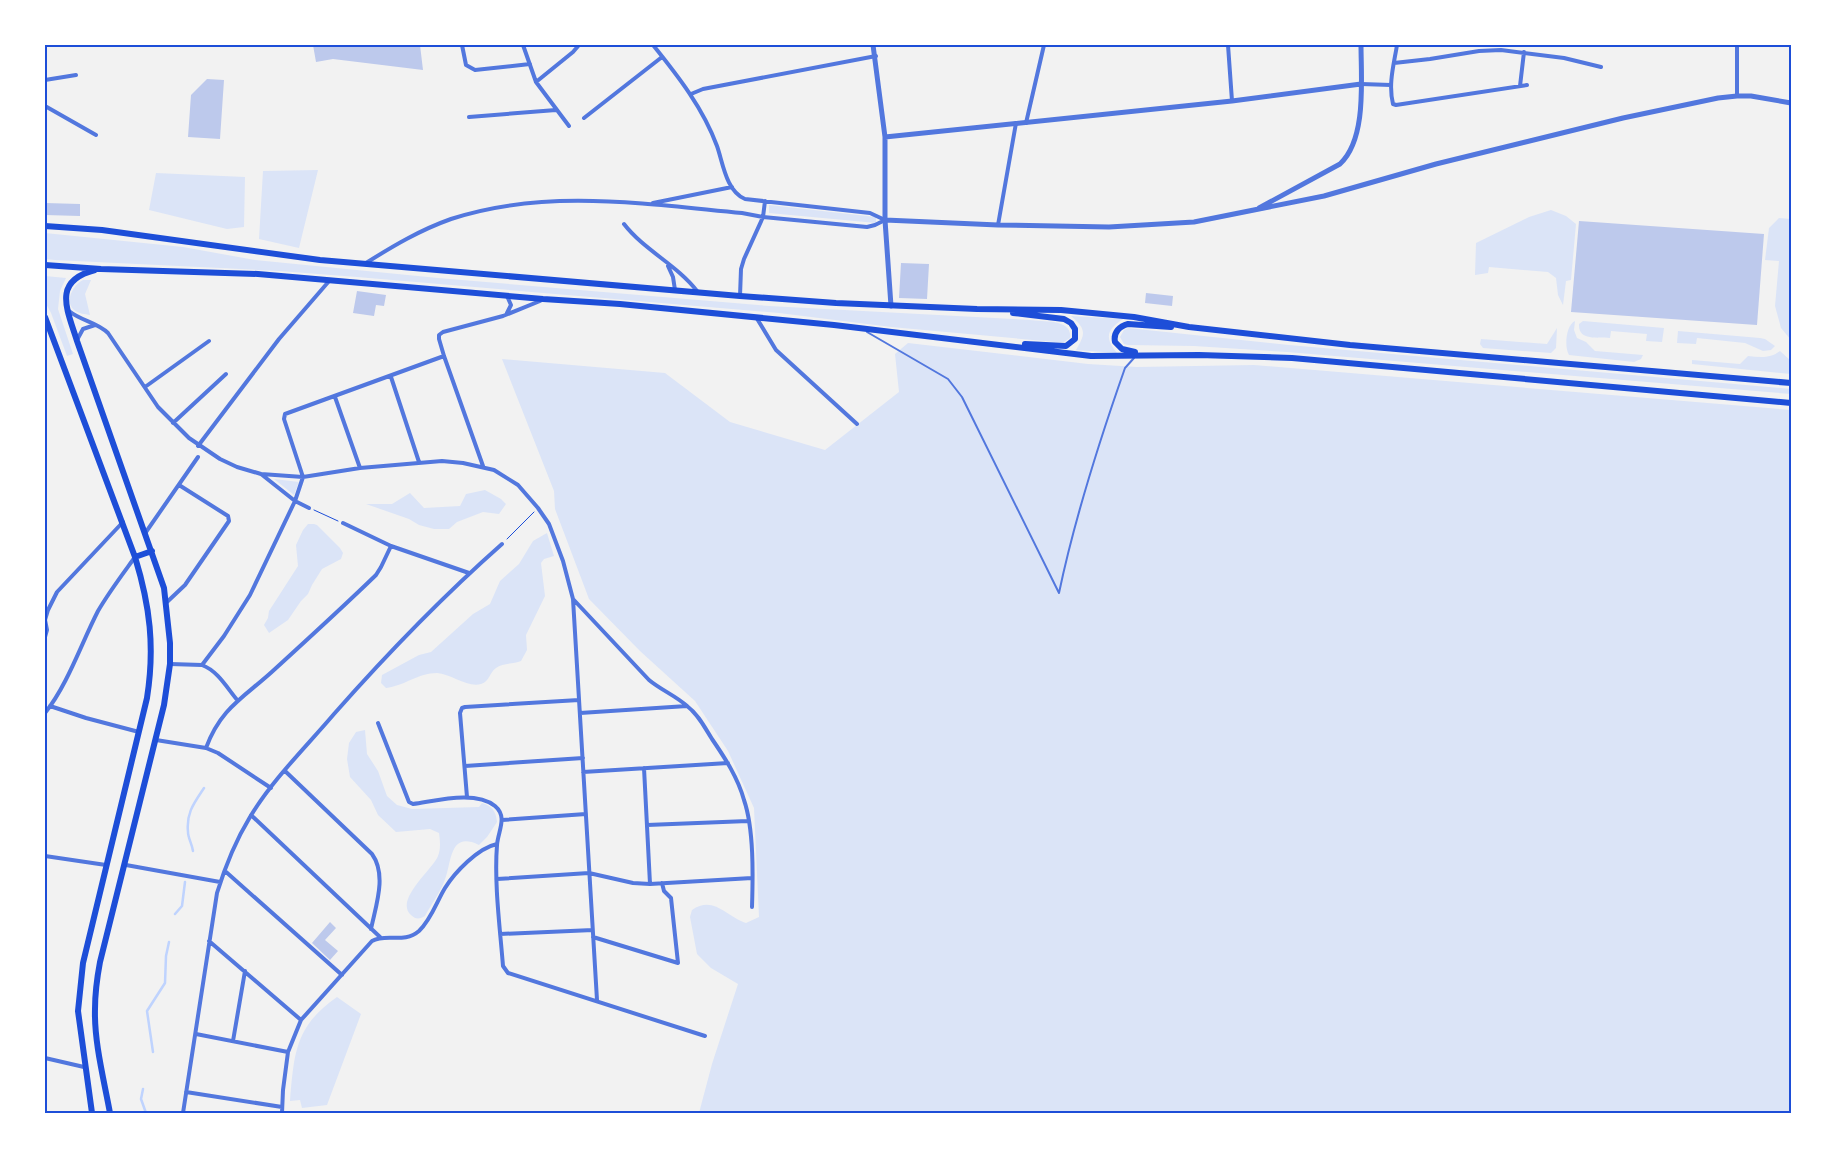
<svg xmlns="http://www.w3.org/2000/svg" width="1836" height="1158" font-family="Montserrat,sans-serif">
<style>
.green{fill:#dbe4f7}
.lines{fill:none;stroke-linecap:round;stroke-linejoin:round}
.stream{stroke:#bfd3fe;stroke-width:2.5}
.building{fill:#bdc9ec}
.path{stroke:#1d4ed8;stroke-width:1}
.service{stroke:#5277de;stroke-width:2}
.minor{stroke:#5277de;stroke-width:4}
.tertiary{stroke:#5277de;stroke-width:5}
.primary{stroke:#1d4ed8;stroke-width:6}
.neatline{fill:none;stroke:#1d4ed8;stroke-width:2}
</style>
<rect width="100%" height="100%" fill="#f2f2f2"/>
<path class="green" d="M 318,170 L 299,248 L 259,239 L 263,171 Z
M 156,173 L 245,177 L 244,227 L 227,229 L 149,210 Z
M 769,205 L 876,217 L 876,223 L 769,213 Z
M 1551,210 L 1566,216 L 1576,224 L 1571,280 L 1566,281 L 1563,305 L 1558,295 L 1556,278 L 1548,272 L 1489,267 L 1488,273 L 1475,275 L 1476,243 L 1529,217 Z
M 1779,218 L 1791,219 L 1791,340 L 1781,328 L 1775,306 L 1779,261 L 1765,260 L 1769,228 Z
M 45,233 L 183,247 L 255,260 L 438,278 L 769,306 L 1030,320 C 1044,322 1073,319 1070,338 L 1064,342 L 1055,342 L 891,327 L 779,313 L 357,277 L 279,271 L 55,260 L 45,259 Z
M 45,276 L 66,278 L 60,291 L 58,309 L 73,354 L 67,356 L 51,313 L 45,302 Z
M 83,280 L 91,280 L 85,294 L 90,315 C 85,314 79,314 74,310 C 64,301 73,285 83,280 Z
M 1071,316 L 1123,319 C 1107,330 1104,337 1117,353 L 1076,350 C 1086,333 1086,329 1071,316 Z
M 1575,321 L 1574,330 L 1577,338 L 1586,342 L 1595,351 L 1643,355 L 1641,359 L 1634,362 L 1569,355 C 1564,347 1566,325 1575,321 Z
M 1583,321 L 1664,328 L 1662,342 L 1646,341 L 1647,334 L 1611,331 L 1610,338 C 1597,337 1578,341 1579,324 Z
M 1128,328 L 1289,345 L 1791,389 L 1791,394 L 1287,352 L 1194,346 L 1128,345 L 1124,344 L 1120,337 L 1124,330 Z
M 1557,328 L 1556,348 L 1551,353 L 1483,348 L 1480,344 L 1481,339 L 1547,344 Z
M 1678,331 L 1760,338 L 1765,339 L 1775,346 L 1771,350 L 1763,351 L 1745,343 L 1697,338 L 1696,344 L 1677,343 Z
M 908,343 L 1088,364 L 1137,367 L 1254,365 L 1791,410 L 1791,1113 L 699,1113 L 712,1064 L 738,984 L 711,968 L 697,954 L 690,917 L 692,910 C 713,895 726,916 746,923 L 759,917 L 754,808 L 728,751 L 695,701 L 640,651 L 589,599 L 555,509 L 554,491 L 502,359 L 665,373 L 730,422 L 825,450 L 899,392 L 895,354 Z
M 1780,351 L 1791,361 L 1791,374 L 1692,364 L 1692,360 L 1740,364 L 1748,356 C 1759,357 1770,359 1780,351 Z
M 274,479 L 299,482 L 294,495 Z
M 485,490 L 501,499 L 506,504 L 499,514 L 483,512 L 457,522 L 449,529 L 434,529 L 419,525 L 409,519 L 366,504 L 392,504 L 410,493 L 424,508 L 460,506 L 466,494 Z
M 308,524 L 314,524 L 317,525 L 340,548 L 343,553 L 341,559 L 322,569 L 312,585 L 308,594 L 301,601 L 288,620 L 269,633 L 264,625 L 268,618 L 269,611 L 298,566 L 296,545 L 303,530 Z
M 547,533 L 554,556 L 544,559 L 541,563 L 545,596 L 526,635 L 527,650 L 521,661 C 514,664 502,663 496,668 C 489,673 490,681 481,684 C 468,688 451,674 437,673 C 418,673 404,686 386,688 L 381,683 L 382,675 L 419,655 L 431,652 L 473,614 L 490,604 L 500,581 L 519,564 L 533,541 Z
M 365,730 L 367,754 L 378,771 L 387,796 L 397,805 L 412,809 L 479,807 L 482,803 C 492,806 496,811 497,822 L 487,837 L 479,845 C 448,830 452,865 444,882 C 439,894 431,905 425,916 C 420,919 416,920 411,915 C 394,900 433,869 438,856 C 441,849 440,840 439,833 L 430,829 L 396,832 L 378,815 L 371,800 L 350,777 L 347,759 L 349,743 L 356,732 Z
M 337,997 L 361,1014 L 327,1105 L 302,1108 L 300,1100 L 290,1101 C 294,1054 295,1026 337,997 Z"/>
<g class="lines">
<path class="stream" d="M 193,851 C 192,844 188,838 188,832 C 186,813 194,803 204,788
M 175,914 L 182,906 L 185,882
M 153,1052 L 147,1011 L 165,983 L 166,956 L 169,942
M 143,1089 L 141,1099 L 146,1113"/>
</g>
<path class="building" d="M 313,45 L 383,45 L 383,47 L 395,45 L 420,45 L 423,70 L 333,59 L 316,62 Z
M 207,79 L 224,80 L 220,139 L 188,137 L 191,95 Z
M 45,203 L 80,204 L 80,216 L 45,215 Z
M 1579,221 L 1764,234 L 1757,325 L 1571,312 Z
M 901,263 L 929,264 L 927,299 L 899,298 Z
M 357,291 L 386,295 L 384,306 L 376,305 L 374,316 L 353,313 Z
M 1146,293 L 1173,296 L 1172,306 L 1145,303 Z
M 330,922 L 336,928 L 325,940 L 338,951 L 330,960 L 312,943 Z"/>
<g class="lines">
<path class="path" d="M 314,510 L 338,521
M 507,539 L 534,512"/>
<path class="service" d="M 867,332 L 948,379 L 962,397 L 1059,593
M 1059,593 C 1075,516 1099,442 1125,368 L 1134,358"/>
<path class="minor" d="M 462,45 L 466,65 L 475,70 L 530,64
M 523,45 L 536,82 L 569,126
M 653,45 C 678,76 703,108 717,146 C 723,163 726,191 745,199 L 870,213 L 885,220
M 1228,45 L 1232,101
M 1397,45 C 1394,64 1388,84 1393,104 L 1396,105 L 1527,85
M 1394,63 L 1430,59 L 1479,51 L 1501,50 L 1564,58 L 1601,67
M 45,80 L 76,75
M 536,82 L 573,52 L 579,45
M 1361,84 L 1391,85
M 1520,86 L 1524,52
M 691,94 L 703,89 L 876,56
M 1737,96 L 1737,45
M 45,106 L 96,135
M 469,117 L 556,110
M 584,118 L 662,57
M 1026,123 L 1044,45
M 653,203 L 732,187
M 624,224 C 644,250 677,265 697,291
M 998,225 L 1016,123
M 366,263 C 393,246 420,230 451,219 C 545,188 646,204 742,213 L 763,217 L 867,227 L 875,225 L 885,220
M 668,266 L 673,277 L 675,290
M 740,296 L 741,269 L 744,259 L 763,217 L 765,201
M 69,311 C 81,321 97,322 108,333 L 158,407 L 189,438 L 220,459 L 237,467 L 261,474 L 295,501 L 309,508
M 507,313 L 511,305 L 507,296
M 756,317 L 776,350 L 857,424
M 77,340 L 83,329 L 95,325
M 391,377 L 419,462
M 145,387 L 209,341
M 335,397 L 360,468
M 173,423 L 226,374
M 198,446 L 279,339 L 330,280
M 483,466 L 444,356 L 439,339 L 439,335 L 443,332 L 503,316 L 540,301
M 261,474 L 303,477 L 360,468 L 442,461 L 463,463 L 494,470 L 518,485 L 538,508 L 549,524 L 563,561 L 573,599 L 597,1000
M 343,523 L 391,546 L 469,573
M 146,532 L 198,457
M 573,599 L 649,680 C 661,690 676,696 687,706 C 698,714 705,728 712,739 C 725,758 738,778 744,800 C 754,829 753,876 752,907
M 167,602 L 185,585 L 229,521 L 228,516 L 179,485
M 45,637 L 47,630 L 45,620 L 48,610 L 57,592 L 123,522
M 170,664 L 202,665 C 218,671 227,688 238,701
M 202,665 L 224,636 L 250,595 L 295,501 L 303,477 L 284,419 L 285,414 L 444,356
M 50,706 L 86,718 L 139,732
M 45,713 C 68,684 81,644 98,611 C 109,592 122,575 135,557
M 580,713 L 687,706
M 378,723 L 409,802 L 413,804 C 436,801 475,790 495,806 C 508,817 498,831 497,845 C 494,883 500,928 503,966 L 508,973 L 705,1036
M 156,740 L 206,748 L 218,753 L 271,788
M 206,748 C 221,707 245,697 275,669 C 309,638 343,607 376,575 L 381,567 L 391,546
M 465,766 L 583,758
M 644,768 L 650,884
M 285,771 L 372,854 C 387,875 376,905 371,929
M 583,772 L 728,763
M 467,797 L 460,713 L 462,708 L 465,707 L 579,700
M 251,815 L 380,937
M 502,820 L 586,814
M 647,825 L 748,821
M 45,856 L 106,865
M 126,865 L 220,882
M 225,871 L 342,975
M 497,879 L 589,873 L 633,883 L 650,884 L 752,878
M 500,934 L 593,930
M 593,937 L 678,963 L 671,898 L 664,891 L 662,883
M 209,941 L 301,1020
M 196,1034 L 288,1052
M 233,1041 L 245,971
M 45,1058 L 84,1067
M 186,1092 L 282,1107
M 183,1113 L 217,893 C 225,867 236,840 250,817 C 273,779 306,747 334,714 C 387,654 442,597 502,544
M 282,1113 L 283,1090 L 288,1052 L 301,1020 L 372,941 C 386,933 404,944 419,931 C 431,920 437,901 445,888 C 455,872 478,848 497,844"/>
<path class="tertiary" d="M 873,45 L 885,137 L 885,220 L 891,306
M 885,137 L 1232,101 L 1361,84
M 1259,208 L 1340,164 C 1367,139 1361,79 1361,45
M 885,220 L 998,225 L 1109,227 L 1194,222 L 1324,196 L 1436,164 L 1623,118 L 1718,98 L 1737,96 L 1751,96 L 1791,103"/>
<path class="primary" d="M 45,226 L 102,230 L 320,260 L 740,296 L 836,303 L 977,309 L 1061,310 L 1134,317 L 1189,327 L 1350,345 L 1791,383
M 45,265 L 101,269 L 258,274 L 543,299 L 620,304 L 834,325 L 1091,356 L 1199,355 L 1292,358 L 1791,403
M 95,270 C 52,281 67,309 77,341 L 164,588 L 170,643 L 170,664 L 164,705 L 100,962 C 97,978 95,993 95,1009 C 94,1042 104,1080 110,1113
M 1013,313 L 1064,319 L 1071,323 L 1075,329 L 1075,339 L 1066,346 L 1025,344
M 45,317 L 135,557 C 150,606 155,647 147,698 L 83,963 L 78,1011 L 92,1113
M 1135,352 L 1122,349 L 1115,342 C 1113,332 1120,326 1128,324 L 1171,327
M 135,557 L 152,551"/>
</g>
<rect width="1836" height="1158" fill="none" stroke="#ffffff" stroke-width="92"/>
<rect x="46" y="46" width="1744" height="1066" class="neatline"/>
</svg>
